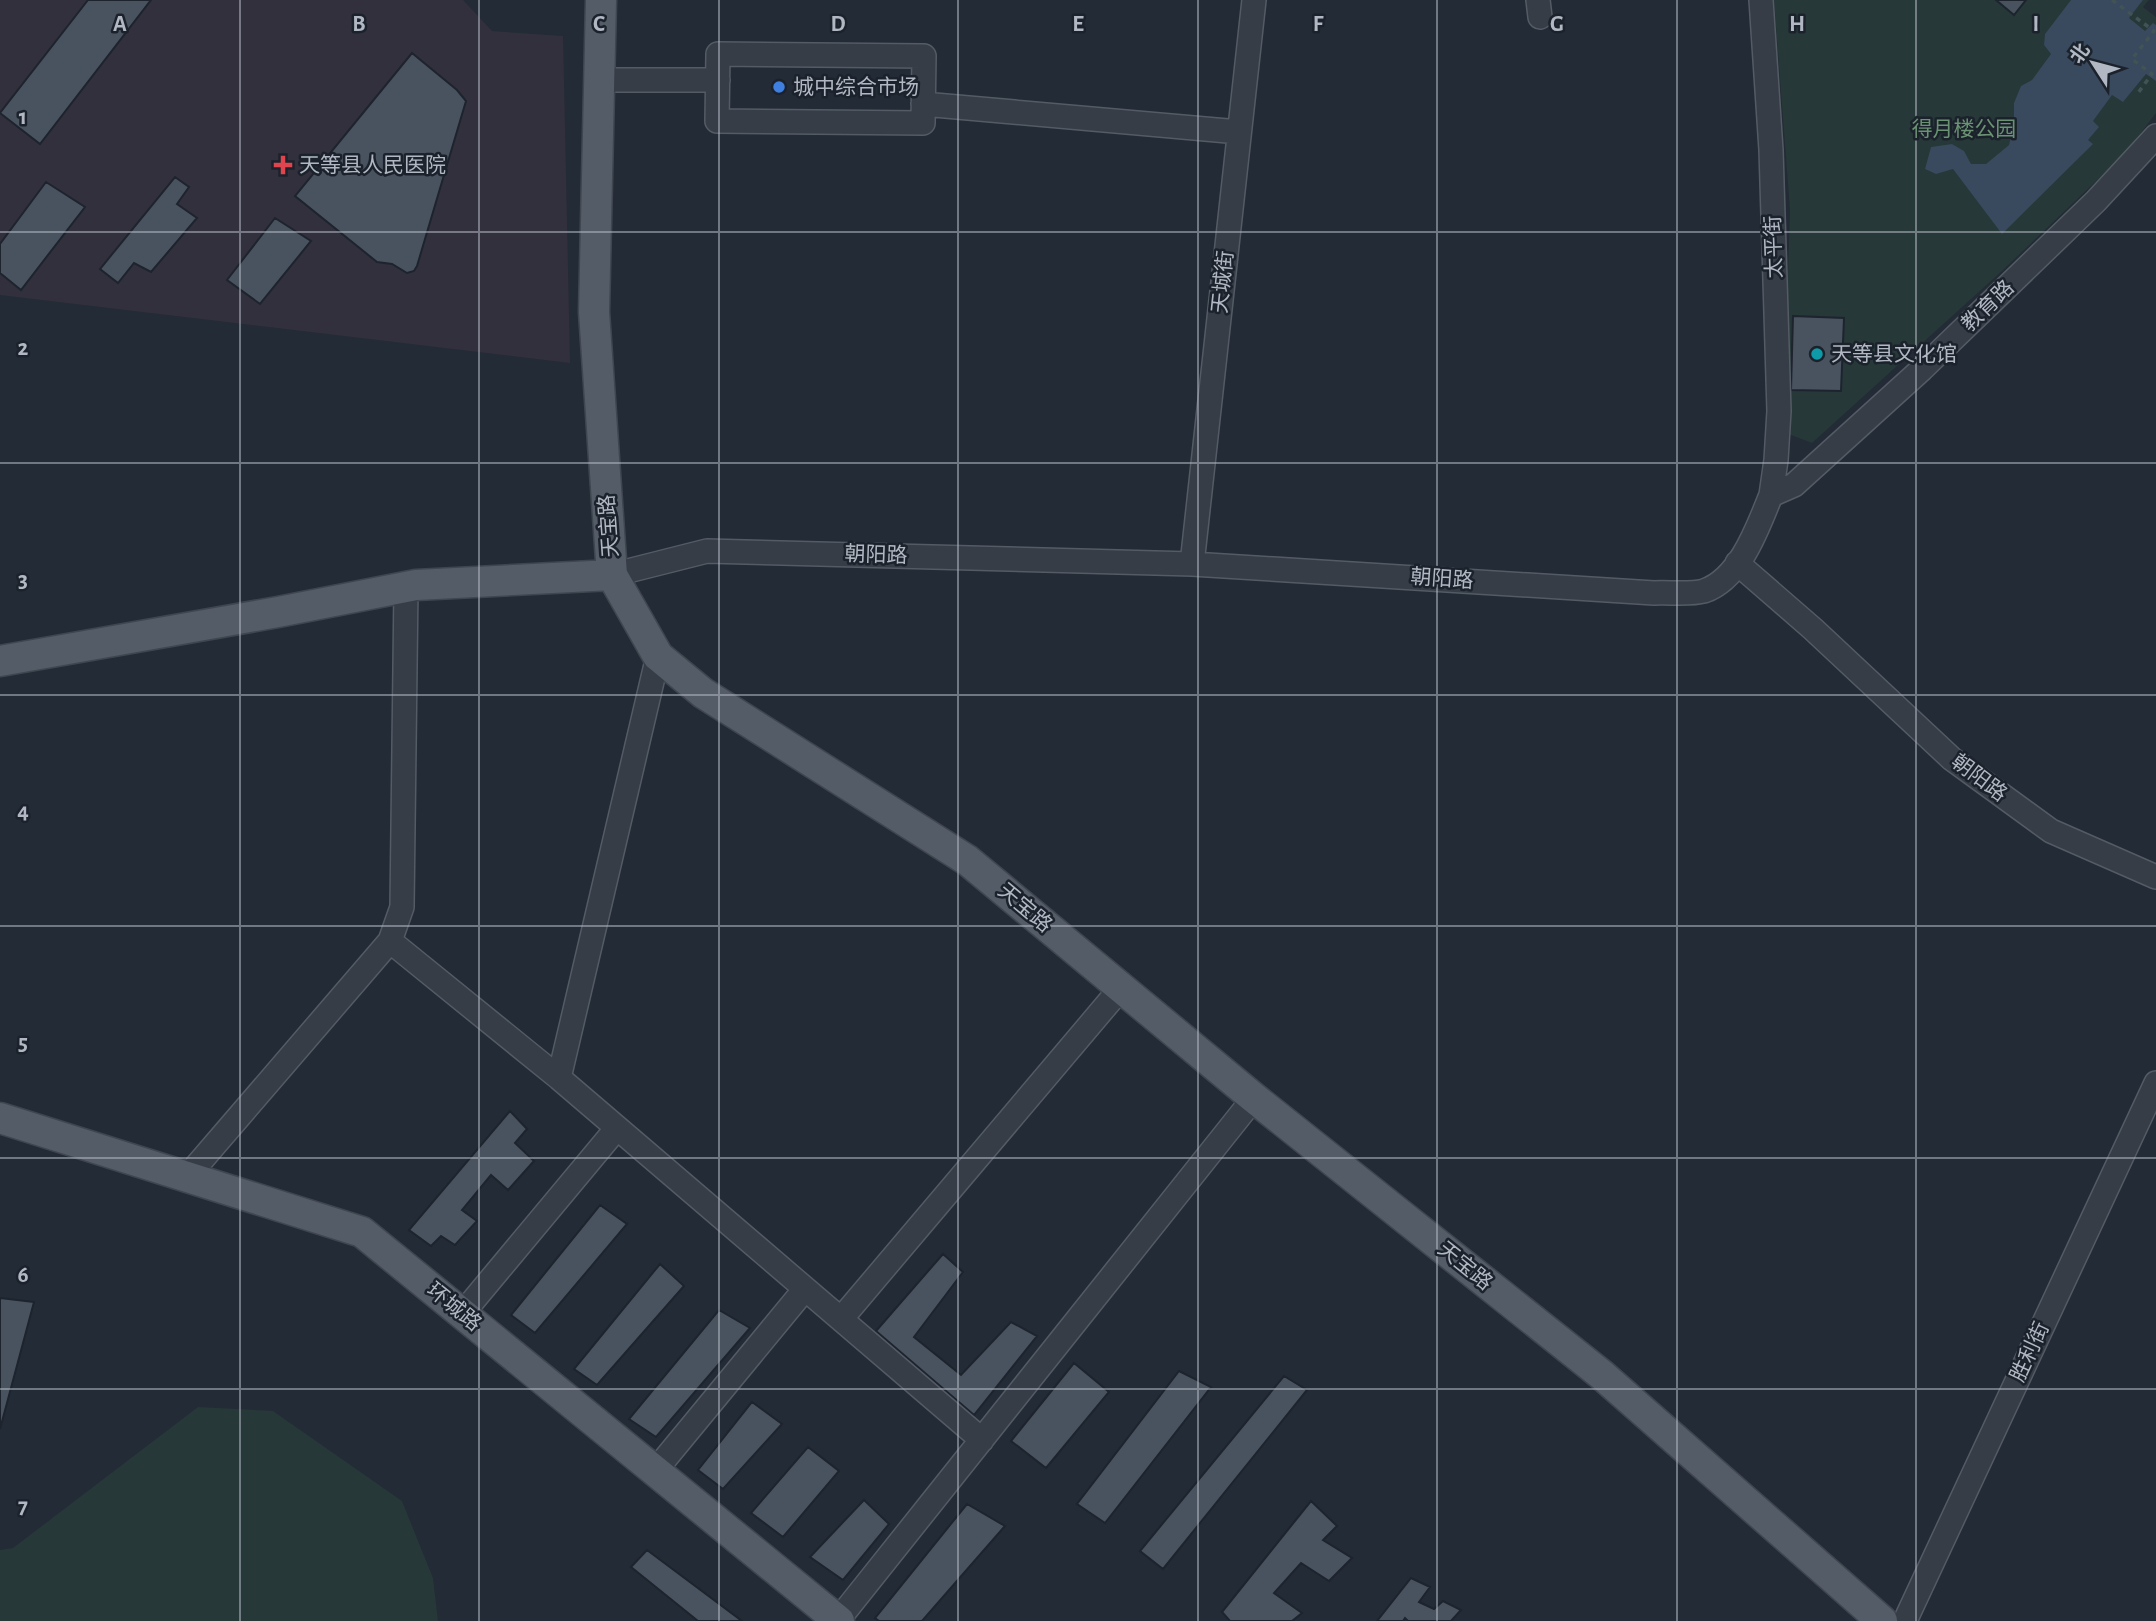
<svg xmlns="http://www.w3.org/2000/svg" width="2156" height="1621" font-family="'Alegreya Sans','Noto Sans SC',sans-serif">
<style>
.medical{fill:#32303c}
.green{fill:#263838}
.water{fill:#39495e}
.building{fill:#495360;stroke:#1d242e;stroke-width:2}
.lines{fill:none;stroke-linecap:round;stroke-linejoin:round}
.minor-casing{stroke:#545b65;stroke-width:26}
.major-casing{stroke:#3f4650;stroke-width:33}
.path{stroke:#425355;stroke-width:3.5;stroke-dasharray:5 5;stroke-linecap:butt}
.minor{stroke:#363d47;stroke-width:23}
.major{stroke:#545c67;stroke-width:30}
.grid{fill:none;stroke:#b1b8c3;stroke-width:2;stroke-opacity:0.55}
.shop-dot{fill:#3f7fe0;stroke:#1b222c;stroke-width:2.5}
.health-dot{fill:#e0444e;stroke:#1b222c;stroke-width:2.5}
.culture-dot{fill:#0f9aa8;stroke:#1b222c;stroke-width:2.5}
.labels{text-anchor:middle;dominant-baseline:central;stroke-width:5;stroke-linejoin:round;paint-order:stroke}
.poi-label{font-size:21px;fill:#b1b8c3;stroke:#1b222c;text-anchor:start}
.park-label{font-size:21px;fill:#6a9273;stroke:#1b222c}
.street-label{font-size:21px;fill:#b1b8c3;stroke:#1b222c}
.grid-label{font-size:23px;text-anchor:middle;font-weight:bold;fill:#b1b8c3;stroke:#1b222c;stroke-width:5;stroke-linejoin:round;paint-order:stroke}
</style>
<rect width="100%" height="100%" fill="#232b36"/>
<path class="medical" d="M 0,0 L 463,0 L 492,31 L 563,36 L 570,363 L 0,295 Z"/>
<path class="green" d="M 1774,0 L 2149,0 L 2143,7 L 2156,17 L 2156,113 L 2140,134 L 2115,163 L 2003,270 L 1812,443 L 1783,432 L 1790,210 Z
M 198,1407 L 273,1411 L 402,1501 L 433,1578 L 438,1621 L 0,1621 L 0,1550 L 13,1548 Z"/>
<path class="water" d="M 2071,0 L 2143,0 L 2129,18 L 2145,31 L 2153,23 L 2156,25 L 2156,81 L 2146,74 L 2123,102 L 2112,95 L 2093,121 L 2099,127 L 2088,140 L 2093,144 L 2002,234 L 1953,169 L 1936,174 L 1925,169 L 1931,147 L 1952,144 L 1964,151 L 1971,164 L 1986,164 L 2009,145 L 2014,125 L 2014,103 L 2021,86 L 2032,80 L 2051,54 L 2044,45 L 2045,34 Z"/>
<path class="building" d="M 88,0 L 151,0 L 40,144 L 0,113 Z
M 1996,0 L 2026,0 L 2014,15 Z
M 412,53 L 457,90 L 466,101 L 417,266 L 414,271 L 407,273 L 392,264 L 377,262 L 295,196 Z
M 175,177 L 189,187 L 177,204 L 197,218 L 151,272 L 134,263 L 118,283 L 100,269 Z
M 46,182 L 85,207 L 21,290 L 0,273 L 0,244 Z
M 275,218 L 311,241 L 260,304 L 227,280 Z
M 1793,316 L 1844,318 L 1841,391 L 1791,390 Z
M 510,1111 L 527,1129 L 515,1143 L 534,1161 L 508,1190 L 491,1175 L 462,1210 L 477,1221 L 455,1245 L 441,1236 L 431,1246 L 409,1230 Z
M 600,1205 L 627,1224 L 535,1333 L 511,1315 Z
M 943,1254 L 963,1272 L 914,1337 L 961,1375 L 1011,1322 L 1037,1336 L 974,1415 L 876,1331 Z
M 660,1264 L 684,1286 L 597,1385 L 574,1369 Z
M 0,1298 L 34,1302 L 0,1429 Z
M 719,1310 L 750,1328 L 656,1437 L 629,1419 Z
M 1074,1363 L 1109,1392 L 1046,1468 L 1011,1441 Z
M 1179,1371 L 1211,1387 L 1105,1523 L 1077,1504 Z
M 1284,1376 L 1307,1390 L 1163,1569 L 1140,1551 Z
M 752,1402 L 782,1424 L 723,1489 L 698,1470 Z
M 808,1447 L 839,1471 L 783,1537 L 751,1513 Z
M 864,1500 L 889,1524 L 843,1580 L 810,1557 Z
M 1311,1501 L 1337,1526 L 1323,1540 L 1352,1558 L 1329,1581 L 1301,1563 L 1274,1593 L 1302,1613 L 1292,1621 L 1230,1621 L 1222,1612 Z
M 967,1504 L 1005,1526 L 922,1621 L 879,1621 L 875,1618 Z
M 647,1550 L 742,1621 L 698,1621 L 631,1567 Z
M 1411,1578 L 1430,1587 L 1419,1602 L 1434,1609 L 1443,1601 L 1461,1610 L 1451,1621 L 1408,1621 L 1405,1618 L 1403,1621 L 1377,1621 Z"/>
<g class="lines">
<defs>
<path id="minor" d="M 1538,0 L 1540,17
M 1761,0 L 1771,150 L 1779,411 L 1776,460 L 1771,495
M 718,54 L 924,56 L 923,123 L 717,121 Z
M 600,80 L 718,80
M 923,104 L 1239,132
M 1737,563 L 1813,629 L 1952,759 L 2051,831 L 2156,877
M 1192,564 L 1254,0
M 612,575 L 707,551 L 1192,564 L 1654,593 C 1669,592 1689,595 1704,591 C 1740,579 1758,527 1771,495 L 1794,485 L 1922,369 L 2096,201 L 2156,136
M 390,941 L 559,1078 L 982,1440
M 559,1078 L 658,656
M 187,1177 L 390,941 L 402,907 L 406,587
M 462,1314 L 617,1128
M 841,1319 L 1121,988
M 655,1471 L 805,1289
M 838,1620 L 1254,1098
M 1905,1621 L 2156,1083"/>
<path id="major" d="M 601,0 L 594,312 L 612,575 L 658,656 L 703,693 L 967,860 L 1254,1098 L 1602,1375 L 1882,1621
M 0,661 L 278,612 L 416,585 L 612,575
M 0,1118 L 362,1232 L 839,1621"/>
</defs>
<use href="#minor" class="minor-casing"/>
<use href="#major" class="major-casing"/>
<path class="path" d="M 2112,0 L 2154,31 L 2132,59 L 2152,74 L 2138,93"/>
<use href="#minor" class="minor"/>
<use href="#major" class="major"/>
</g>
<path class="grid" d="M 240,0 L 240,1621M 479,0 L 479,1621M 719,0 L 719,1621M 958,0 L 958,1621M 1198,0 L 1198,1621M 1437,0 L 1437,1621M 1677,0 L 1677,1621M 1916,0 L 1916,1621M 0,232 L 2156,232M 0,463 L 2156,463M 0,695 L 2156,695M 0,926 L 2156,926M 0,1158 L 2156,1158M 0,1389 L 2156,1389"/>
<circle class="shop-dot" cx="779" cy="87" r="7"/>
<path class="health-dot" d="M279.5 154.5h7v7h7v7h-7v7h-7v-7h-7v-7h7z"/>
<circle class="culture-dot" cx="1817" cy="354" r="7"/>
<g class="labels">
<g class="poi-label">
<text x="793" y="87">城中综合市场</text>
<text x="299" y="165">天等县人民医院</text>
<text x="1831" y="354">天等县文化馆</text>
</g>
<g class="park-label">
<text x="1964" y="129">得月楼公园</text>
</g>
<g class="street-label">
<text transform="translate(1774 247) rotate(-92)">太平街</text>
<text transform="translate(1223 282) rotate(-84)">天城街</text>
<text transform="translate(1988 306) rotate(-44)">教育路</text>
<text transform="translate(609 526) rotate(-94)">天宝路</text>
<text transform="translate(876 555) rotate(2)">朝阳路</text>
<text transform="translate(1442 579) rotate(4)">朝阳路</text>
<text transform="translate(1979 778) rotate(37)">朝阳路</text>
<text transform="translate(1025 908) rotate(40)">天宝路</text>
<text transform="translate(1465 1266) rotate(39)">天宝路</text>
<text transform="translate(454 1307) rotate(39)">环城路</text>
<text transform="translate(2030 1352) rotate(-65)">胜利街</text>
</g>
</g>
<g class="grid-label">
<text x="120" y="31">A</text>
<text x="359" y="31">B</text>
<text x="599" y="31">C</text>
<text x="838" y="31">D</text>
<text x="1078" y="31">E</text>
<text x="1318" y="31">F</text>
<text x="1557" y="31">G</text>
<text x="1797" y="31">H</text>
<text x="2036" y="31">I</text>
<text x="23" y="124">1</text>
<text x="23" y="355">2</text>
<text x="23" y="587">3</text>
<text x="23" y="818">4</text>
<text x="23" y="1050">5</text>
<text x="23" y="1282">6</text>
<text x="23" y="1513">7</text>
</g>
<g transform="translate(2093 63) rotate(306)" stroke="#1b222c" stroke-width="5" paint-order="stroke">
<path d="M0-5L12 26L0 18L-12 26Z" fill="#b1b8c3"/>
<text y="-10" font-size="19" font-weight="bold" text-anchor="middle" fill="#b1b8c3">北</text>
</g>
</svg>
